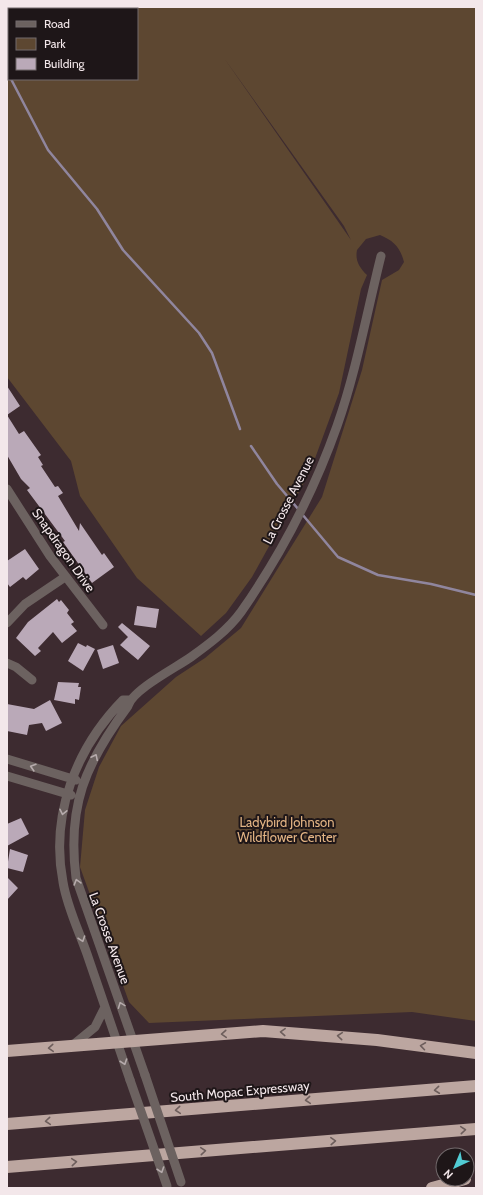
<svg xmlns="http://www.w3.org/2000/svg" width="483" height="1195" font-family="Cabin,sans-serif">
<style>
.green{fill:#5d4731;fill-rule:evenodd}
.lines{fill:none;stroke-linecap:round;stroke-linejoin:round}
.stream{stroke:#90869e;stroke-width:2.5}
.building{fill:#baa9b8}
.minor{stroke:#6c6260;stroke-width:9}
.highway{stroke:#bca6a0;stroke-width:12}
.minor-bridge{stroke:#6c6260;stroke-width:9}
.oneway{stroke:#b6abac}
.oneway2{stroke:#6d5e5c}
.labels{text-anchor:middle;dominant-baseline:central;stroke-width:4;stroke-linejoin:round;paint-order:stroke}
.street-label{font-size:13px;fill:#f3e7ea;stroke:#1e1618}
.park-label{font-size:13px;fill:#e3b484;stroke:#1e1618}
</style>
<rect width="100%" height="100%" fill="#3d2b30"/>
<path class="green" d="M 7,7 L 476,7 L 476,1021 L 412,1012 L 149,1023 L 129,1002 L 80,867 L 85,810 L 99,767 L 121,726 L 176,677 L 205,658 L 241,628 L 322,497 L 362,370 L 382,280 L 399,270 L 404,262 C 400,247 394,241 380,235 L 366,239 L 357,250 C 355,260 359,267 367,275 L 361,289 L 339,393 L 310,472 L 252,577 L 226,613 L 201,636 L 137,578 L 80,496 L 71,461 L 7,377 ZM 9,9 L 137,9 L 137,79 L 9,79 ZM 224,58 L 344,226 L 351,240 Z"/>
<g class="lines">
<path class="stream" d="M 7,73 L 9,76
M 11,79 L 48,150 L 97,209 L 123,250 L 199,333 L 212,353 L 240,429
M 251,446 L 277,484 L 299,510
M 302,514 L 338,557 L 378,575 L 431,584 L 476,595"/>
</g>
<path class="building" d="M 7,386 L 20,406 L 7,415 Z
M 7,415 L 19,434 L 24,431 L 41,455 L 38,457 L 43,465 L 41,466 L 55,487 L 58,486 L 63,493 L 58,496 L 79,531 L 80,523 L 102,555 L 104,553 L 114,567 L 92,583 L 63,542 L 65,541 L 27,490 L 30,488 L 21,479 L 7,455 Z
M 25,549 L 39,569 L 26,580 L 23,577 L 10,587 L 7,583 L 7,561 Z
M 57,599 L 59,602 L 61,600 L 69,610 L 67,613 L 74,622 L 71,624 L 77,631 L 62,643 L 53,632 L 38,648 L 41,651 L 35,656 L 16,638 L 28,622 Z
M 137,606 L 159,609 L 156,628 L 134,625 Z
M 122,623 L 150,646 L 138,660 L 120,645 L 128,637 L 118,627 Z
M 78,643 L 86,647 L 87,645 L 95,649 L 83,671 L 68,661 Z
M 113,645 L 119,663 L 103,669 L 97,650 Z
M 58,682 L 79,683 L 78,687 L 81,687 L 79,700 L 75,699 L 75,704 L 54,700 Z
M 50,700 L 62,723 L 46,731 L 42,723 L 29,725 L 27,735 L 7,731 L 7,704 L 34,709 Z
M 21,818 L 29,834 L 7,846 L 7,824 Z
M 10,849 L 28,855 L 23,872 L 7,868 Z
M 7,877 L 18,888 L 7,900 Z"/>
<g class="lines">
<path class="minor" d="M 7,489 L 50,556 L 103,625
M 7,623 L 25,604 L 65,577
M 7,663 L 16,667 L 32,680
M 130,700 L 123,700 C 76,748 50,815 63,882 C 67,907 79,931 87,954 C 101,996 116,1038 130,1080
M 7,759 L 76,780
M 7,776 L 71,795
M 73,1045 L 95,1027 L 105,1007
M 145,1075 L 76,878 C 67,806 85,764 128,706 C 132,690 177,667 191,657 C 209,644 228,630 241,612 C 280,556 314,491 337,426 C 356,372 367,312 381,256"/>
<path class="highway" d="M 7,1051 L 263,1031 L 377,1040 L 476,1053
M 7,1124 L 476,1086
M 7,1167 L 476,1129
M 432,1188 L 465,1179"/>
<path class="minor-bridge" d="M 145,1075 L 181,1182
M 130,1080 L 167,1186"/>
</g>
<defs><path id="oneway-chevron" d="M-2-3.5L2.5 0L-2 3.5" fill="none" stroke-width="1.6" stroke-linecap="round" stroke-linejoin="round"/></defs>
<g class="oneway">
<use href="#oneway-chevron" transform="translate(95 757) rotate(-64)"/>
<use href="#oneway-chevron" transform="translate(33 767) rotate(-163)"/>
<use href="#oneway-chevron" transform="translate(63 812) rotate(102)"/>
<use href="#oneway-chevron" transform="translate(77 882) rotate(-106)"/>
<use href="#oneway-chevron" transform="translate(82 939) rotate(71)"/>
<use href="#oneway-chevron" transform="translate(121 1005) rotate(-111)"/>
<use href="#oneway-chevron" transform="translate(124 1062) rotate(71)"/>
<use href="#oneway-chevron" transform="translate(161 1170) rotate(71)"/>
</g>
<g class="oneway2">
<use href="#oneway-chevron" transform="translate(283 1032) rotate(-177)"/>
<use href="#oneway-chevron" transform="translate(224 1034) rotate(176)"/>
<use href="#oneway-chevron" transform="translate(340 1036) rotate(-175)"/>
<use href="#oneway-chevron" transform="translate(423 1046) rotate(-172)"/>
<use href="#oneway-chevron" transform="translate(51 1048) rotate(176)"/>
<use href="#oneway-chevron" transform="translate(437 1090) rotate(174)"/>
<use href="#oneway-chevron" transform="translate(308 1100) rotate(175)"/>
<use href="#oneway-chevron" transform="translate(178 1110) rotate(175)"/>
<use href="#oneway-chevron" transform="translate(48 1121) rotate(175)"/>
<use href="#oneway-chevron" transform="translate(463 1130) rotate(-5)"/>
<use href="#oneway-chevron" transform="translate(333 1141) rotate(-3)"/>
<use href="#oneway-chevron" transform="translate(203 1151) rotate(-5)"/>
<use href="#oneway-chevron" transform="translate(74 1162) rotate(-5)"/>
</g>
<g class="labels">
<g class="street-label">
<text transform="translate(288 500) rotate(-63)">La Crosse Avenue</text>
<text transform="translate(64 550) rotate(55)">Snapdragon Drive</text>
<text transform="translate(110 938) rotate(70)">La Crosse Avenue</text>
<text transform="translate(240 1091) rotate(-5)">South Mopac Expressway</text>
</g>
<g class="park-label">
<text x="287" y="822">Ladybird Johnson<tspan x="287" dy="15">Wildflower Center</tspan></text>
</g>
</g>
<rect width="483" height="1195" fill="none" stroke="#f3e7ea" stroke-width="16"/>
<rect x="8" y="8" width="130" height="72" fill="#1e1618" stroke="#736a6c"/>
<rect x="16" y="21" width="20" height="6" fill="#6c6260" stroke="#736a6c"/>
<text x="44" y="28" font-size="12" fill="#f3e7ea">Road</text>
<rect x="16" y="38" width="20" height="12" fill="#5d4731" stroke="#736a6c"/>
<text x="44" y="48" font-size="12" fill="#f3e7ea">Park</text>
<rect x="16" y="58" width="20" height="12" fill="#baa9b8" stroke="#736a6c"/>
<text x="44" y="68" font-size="12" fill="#f3e7ea">Building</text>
<g transform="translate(455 1167) rotate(224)"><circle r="19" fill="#1e1618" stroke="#736a6c"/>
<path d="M0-3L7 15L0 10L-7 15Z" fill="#51ccd4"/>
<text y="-6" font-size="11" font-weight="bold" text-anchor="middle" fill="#f3e7ea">N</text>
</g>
</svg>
